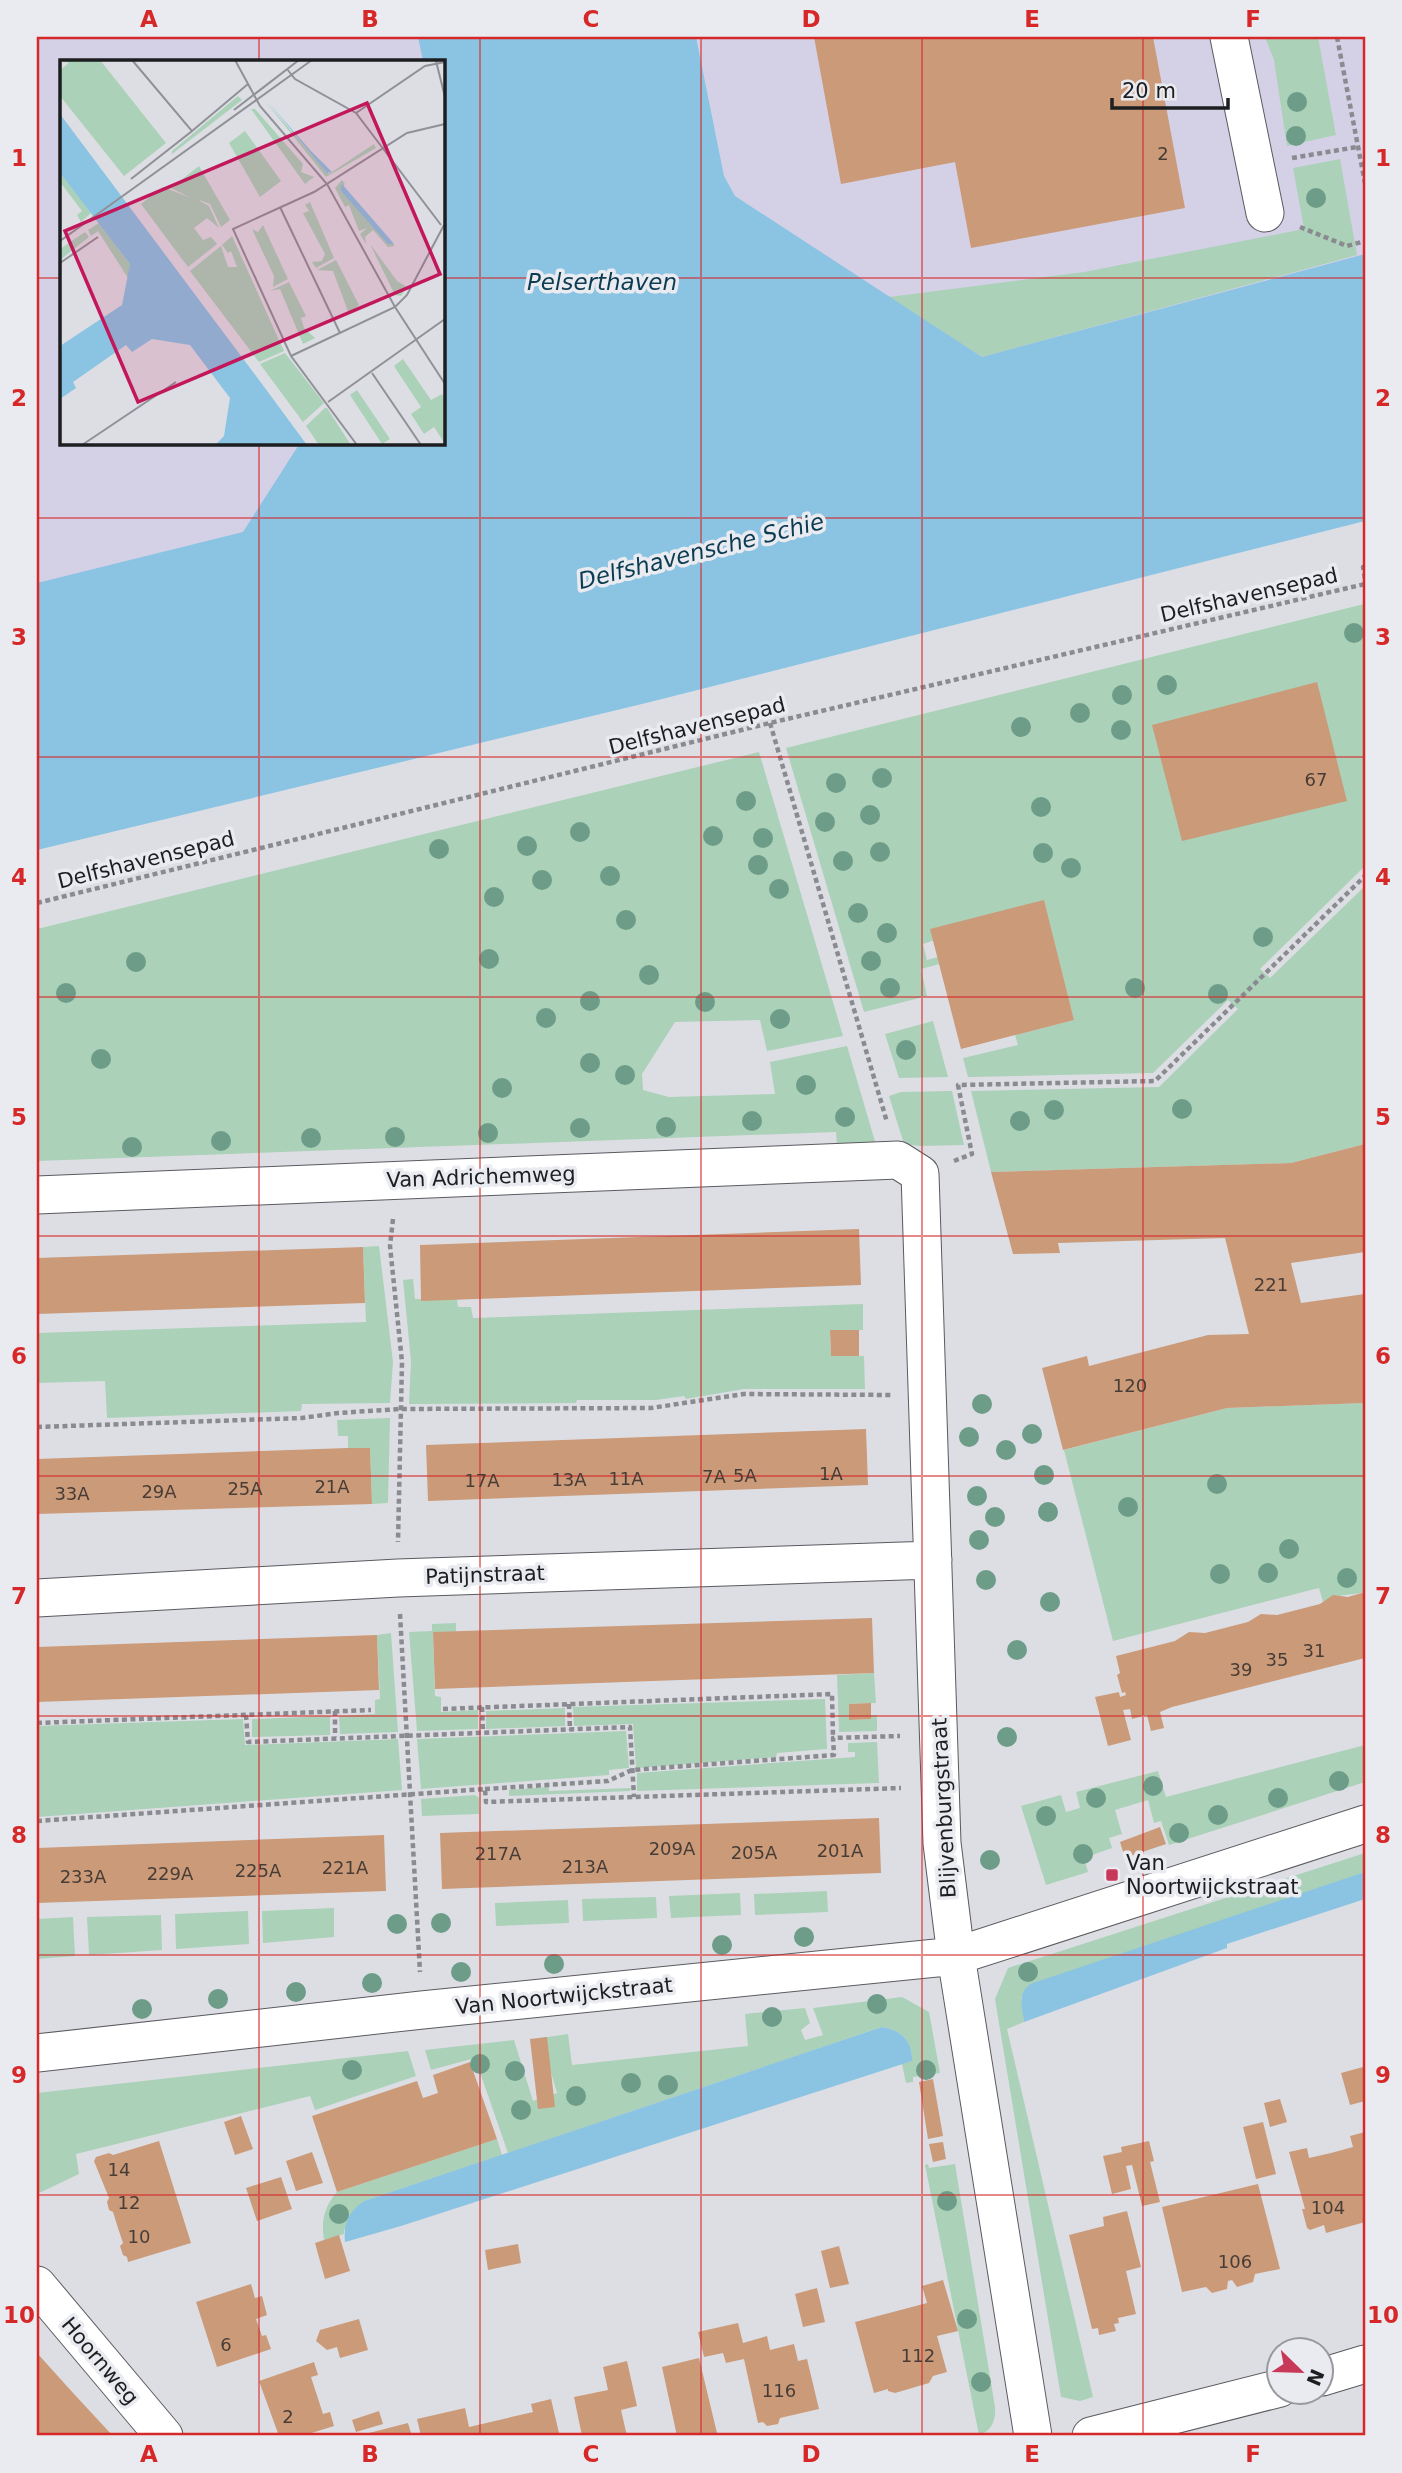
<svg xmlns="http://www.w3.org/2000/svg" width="1402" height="2473" font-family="'DejaVu Sans',sans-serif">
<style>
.industrial{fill:#d4d1e7}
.green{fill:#abd1b8}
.water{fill:#8bc3e3}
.building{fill:#cb9a79}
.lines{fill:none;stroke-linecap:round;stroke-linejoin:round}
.minor-casing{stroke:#5a5a60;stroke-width:39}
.path{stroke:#8a8b90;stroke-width:4.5;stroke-dasharray:5 3.5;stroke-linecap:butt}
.minor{stroke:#fff;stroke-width:37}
.tree{fill:#6d9d88}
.grid{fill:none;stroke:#d62828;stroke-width:2;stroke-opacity:0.55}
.poi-dot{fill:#c83859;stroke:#eaebf1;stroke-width:2.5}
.labels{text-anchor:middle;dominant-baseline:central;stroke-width:7;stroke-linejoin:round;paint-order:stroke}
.number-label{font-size:18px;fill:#483d36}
.street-label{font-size:21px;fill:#1d1e20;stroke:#eaebf1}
.poi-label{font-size:21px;fill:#1d1e20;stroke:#eaebf1;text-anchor:start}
.water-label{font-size:23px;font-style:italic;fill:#0c3c52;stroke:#eaebf1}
.inset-road{fill:none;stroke:#909196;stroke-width:2}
.view{fill:#c2185b;fill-opacity:0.15;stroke:#c2185b;stroke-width:3.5}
.inset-edge{fill:none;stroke:#1d1e20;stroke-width:3.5}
.neatline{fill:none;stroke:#d62828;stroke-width:2.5}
.grid-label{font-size:23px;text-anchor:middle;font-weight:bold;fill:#d62828}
</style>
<rect width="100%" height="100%" fill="#dddee4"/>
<path class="industrial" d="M 37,37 L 494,37 L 443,61 L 61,61 L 61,443 L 349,443 L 293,541 L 37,609 Z
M 610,37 L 1365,37 L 1365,308 L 923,408 L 635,158 Z"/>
<path class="green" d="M 1265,37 L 1318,37 L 1336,135 L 1287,146 L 1274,60 Z
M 1340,159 L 1357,255 L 982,357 L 889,297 L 1084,272 L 1304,229 L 1293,168 Z
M 1364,604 L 1365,866 L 1260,969 L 1270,978 L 1365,886 L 1365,1144 L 1291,1163 L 991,1172 L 971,1091 L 1159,1087 L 1238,1009 L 1228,1000 L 1153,1073 L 968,1077 L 963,1058 L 1018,1045 L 1015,1035 L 1074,1020 L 1044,901 L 923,944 L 927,960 L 938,957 L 939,964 L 921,969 L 927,996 L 864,1012 L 786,748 Z
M 759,752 L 843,1036 L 767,1051 L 760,1020 L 675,1022 L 642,1074 L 643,1090 L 669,1097 L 775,1094 L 770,1062 L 847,1046 L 876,1145 L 837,1145 L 836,1132 L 37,1161 L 37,929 Z
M 933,1021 L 948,1077 L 899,1078 L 885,1034 Z
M 952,1091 L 964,1145 L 920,1146 L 904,1144 L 889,1096 L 901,1092 Z
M 379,1246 L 393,1362 L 390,1403 L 302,1404 L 301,1411 L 107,1418 L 105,1381 L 37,1383 L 37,1333 L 366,1322 L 363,1247 Z
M 413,1279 L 415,1299 L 457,1299 L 458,1307 L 471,1307 L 473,1318 L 863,1304 L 863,1330 L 830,1331 L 831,1356 L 864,1356 L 865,1389 L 744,1389 L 686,1399 L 684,1396 L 656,1400 L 577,1400 L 576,1403 L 409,1404 L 411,1361 L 403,1280 Z
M 1365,1403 L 1365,1592 C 1350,1596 1336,1593 1323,1602 L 1319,1588 L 1113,1641 L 1064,1450 L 1227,1408 Z
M 390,1418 L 388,1503 L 372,1504 L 370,1448 L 348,1448 L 348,1436 L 338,1436 L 337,1420 Z
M 456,1623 L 456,1632 L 433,1633 L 435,1696 L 441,1697 L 441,1712 L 478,1710 L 478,1729 L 417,1731 L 409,1632 L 432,1631 L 432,1624 Z
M 391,1633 L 398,1732 L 340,1734 L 339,1716 L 375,1714 L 375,1700 L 380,1699 L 377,1635 Z
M 874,1673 L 876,1703 L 849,1704 L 849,1720 L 871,1719 L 871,1715 L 877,1715 L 877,1731 L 839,1732 L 837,1675 Z
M 825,1699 L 827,1749 L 777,1753 L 776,1757 L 636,1768 L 633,1724 L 574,1726 L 573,1707 Z
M 565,1708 L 565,1726 L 486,1729 L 486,1711 Z
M 330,1716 L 330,1735 L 252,1737 L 252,1719 Z
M 243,1719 L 245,1745 L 398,1739 L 402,1790 L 37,1817 L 37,1726 Z
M 626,1731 L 629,1768 L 609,1770 L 609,1775 L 421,1789 L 417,1739 Z
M 877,1742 L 879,1783 L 637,1791 L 637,1773 L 855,1757 L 855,1752 L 848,1752 L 848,1743 Z
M 1365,1745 L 1365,1782 L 1169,1845 L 1161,1821 L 1154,1823 L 1148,1800 L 1115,1810 L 1122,1834 L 1109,1838 L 1112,1848 L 1084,1858 L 1088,1872 L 1046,1885 L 1021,1806 L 1061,1795 L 1066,1812 L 1080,1808 L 1076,1792 L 1158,1771 L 1166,1797 Z
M 549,1787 L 549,1791 L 631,1788 L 630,1791 L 509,1796 L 509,1790 Z
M 475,1795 L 479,1798 L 479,1814 L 422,1816 L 421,1799 Z
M 1365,1853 L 1365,1872 L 1021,1997 L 1024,2022 L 1007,2029 L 1093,2397 L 1080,2401 L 1061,2397 L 995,1999 L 1008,1968 Z
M 827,1891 L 828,1912 L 755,1915 L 754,1894 Z
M 740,1893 L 741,1915 L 671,1918 L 669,1896 Z
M 656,1897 L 657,1918 L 583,1921 L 582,1899 Z
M 568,1900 L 569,1923 L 496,1926 L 495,1903 Z
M 334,1908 L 334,1937 L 263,1943 L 262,1911 Z
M 248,1911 L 249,1944 L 176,1949 L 175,1914 Z
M 161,1915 L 162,1950 L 89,1955 L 87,1917 Z
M 73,1917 L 75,1956 L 37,1959 L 37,1919 Z
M 902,1997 L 929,2012 L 940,2073 L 913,2077 L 913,2082 L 906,2083 L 902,2064 L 912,2061 C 913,2041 901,2030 882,2027 L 508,2153 L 475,2058 L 431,2070 L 425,2050 L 514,2040 L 533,2101 L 557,2093 L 541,2038 L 568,2034 L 572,2065 L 748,2046 L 745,2014 L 805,2008 L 810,2023 L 801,2030 L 805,2040 L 823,2035 L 813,2008 Z
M 408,2051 L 416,2076 L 315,2110 L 310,2096 L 76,2154 L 79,2174 L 37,2194 L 37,2093 Z
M 497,2139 L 502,2155 L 364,2201 L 344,2230 L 344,2234 L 324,2240 C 321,2221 324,2207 337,2192 Z
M 928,2164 L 929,2168 L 955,2164 L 995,2407 C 996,2420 992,2431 979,2435 L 925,2165 Z"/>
<path class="water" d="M 418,37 L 696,37 L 724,176 L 735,196 L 982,357 L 1365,254 L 1365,521 L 646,703 L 37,850 L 37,583 L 243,532 L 300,443 L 443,443 L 443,61 L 423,61 Z
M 1365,1872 L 1365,1899 L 1227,1944 L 1227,1948 L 1024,2022 C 1022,2006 1017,1995 1030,1984 Z
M 882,2027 C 901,2030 913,2041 912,2061 L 401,2226 L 345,2242 C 343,2224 349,2211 364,2201 Z"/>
<path class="building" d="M 814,37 L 1153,37 L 1185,208 L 971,248 L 955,162 L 841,184 Z
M 1317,682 L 1347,801 L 1182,841 L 1152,725 Z
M 1044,900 L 1074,1020 L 961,1049 L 930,929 Z
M 1365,1144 L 1365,1252 L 1291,1263 L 1301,1303 L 1365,1294 L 1365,1403 L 1227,1408 L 1063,1450 L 1042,1368 L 1087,1356 L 1089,1366 L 1208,1335 L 1249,1334 L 1225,1238 L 1058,1243 L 1060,1253 L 1013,1254 L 991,1172 L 1291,1163 Z
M 859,1229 L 861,1285 L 421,1301 L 420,1245 Z
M 363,1247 L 365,1303 L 37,1314 L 37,1258 Z
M 830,1330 L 859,1330 L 859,1356 L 831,1356 Z
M 866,1429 L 868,1485 L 428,1501 L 426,1445 Z
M 348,1448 L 370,1448 L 372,1504 L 37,1514 L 37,1459 Z
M 1365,1592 L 1365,1658 L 1172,1707 L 1160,1712 L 1164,1728 L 1151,1731 L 1147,1715 L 1132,1719 L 1130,1709 L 1123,1710 L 1131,1740 L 1108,1746 L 1095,1697 L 1119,1692 L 1120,1697 L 1126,1695 L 1125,1692 L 1122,1693 L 1117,1675 L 1120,1673 L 1116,1656 L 1175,1641 L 1189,1632 L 1205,1633 L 1248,1622 L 1261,1614 L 1277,1615 L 1320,1604 L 1333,1595 L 1348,1597 Z
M 872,1618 L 874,1673 L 435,1689 L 433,1632 Z
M 377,1635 L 379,1690 L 37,1702 L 37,1647 Z
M 871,1703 L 871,1719 L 849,1720 L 849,1704 Z
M 879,1818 L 881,1873 L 442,1889 L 440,1833 Z
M 1160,1827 L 1166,1844 L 1125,1858 L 1120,1842 Z
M 384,1835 L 386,1891 L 37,1903 L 37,1848 Z
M 547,2037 L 555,2107 L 538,2109 L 530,2039 Z
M 470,2062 L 497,2139 L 337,2192 L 312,2116 L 417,2081 L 423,2098 L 438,2093 L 433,2075 Z
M 1363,2067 L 1365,2076 L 1365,2101 L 1350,2105 L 1341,2073 Z
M 933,2079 L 943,2136 L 928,2139 L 919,2082 Z
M 1280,2099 L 1287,2122 L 1270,2127 L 1264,2103 Z
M 241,2116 L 253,2149 L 235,2155 L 224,2122 Z
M 1263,2122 L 1276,2174 L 1256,2179 L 1243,2127 Z
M 1365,2132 L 1365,2222 L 1326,2233 L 1324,2225 L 1310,2230 L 1307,2228 L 1302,2209 L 1305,2209 L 1289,2152 L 1307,2148 L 1309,2158 L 1331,2153 L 1353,2147 L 1350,2136 Z
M 159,2141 L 191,2243 L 128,2262 L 127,2257 L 123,2255 L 120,2246 L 123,2243 L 118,2228 L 113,2212 L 109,2210 L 107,2202 L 109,2198 L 94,2161 L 96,2157 L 109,2153 L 113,2155 Z
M 1149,2141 L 1154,2161 L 1150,2162 L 1160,2202 L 1142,2206 L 1132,2165 L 1126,2166 L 1131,2189 L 1112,2194 L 1103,2156 L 1122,2152 L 1121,2147 Z
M 943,2142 L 946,2159 L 933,2162 L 929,2144 Z
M 312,2152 L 323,2183 L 296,2191 L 286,2161 Z
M 281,2177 L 292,2209 L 257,2221 L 246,2188 Z
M 1258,2184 L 1280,2269 L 1255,2274 L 1253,2282 L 1237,2287 L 1232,2280 L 1228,2281 L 1227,2289 L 1212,2293 L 1206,2287 L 1182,2292 L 1162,2207 Z
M 1127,2211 L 1141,2267 L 1126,2271 L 1136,2314 L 1118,2318 L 1119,2323 L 1114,2324 L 1116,2331 L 1099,2335 L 1098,2328 L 1092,2329 L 1069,2235 L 1104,2226 L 1103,2217 Z
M 339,2235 L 350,2271 L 325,2279 L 315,2243 Z
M 518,2244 L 521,2263 L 488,2270 L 485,2250 Z
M 839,2246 L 849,2284 L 830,2288 L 821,2251 Z
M 943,2280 L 958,2331 L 937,2336 L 947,2372 L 933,2376 L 929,2383 L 895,2393 L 888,2391 L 888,2389 L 874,2393 L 855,2322 L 927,2303 L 922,2286 Z
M 251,2284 L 255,2298 L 262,2296 L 267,2315 L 256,2319 L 262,2336 L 266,2335 L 271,2349 L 217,2367 L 196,2302 Z
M 817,2288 L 825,2322 L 803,2327 L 795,2294 Z
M 359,2319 L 368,2350 L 340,2358 L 337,2347 L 327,2350 L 316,2341 L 320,2330 Z
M 738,2323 L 743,2343 L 767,2336 L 770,2350 L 794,2344 L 798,2361 L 807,2359 L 819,2409 L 780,2418 L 778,2424 L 767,2426 L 763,2422 L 758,2423 L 744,2359 L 726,2363 L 723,2353 L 704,2357 L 698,2332 Z
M 37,2353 L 74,2394 L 113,2436 L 37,2436 Z
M 699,2358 L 717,2433 L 705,2436 L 677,2436 L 662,2367 Z
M 627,2361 L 637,2406 L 621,2410 L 627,2436 L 582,2436 L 574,2397 L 608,2390 L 603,2367 Z
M 314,2362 L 318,2375 L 311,2377 L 323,2414 L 330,2412 L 334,2426 L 302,2436 L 279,2436 L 259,2381 Z
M 551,2399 L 559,2433 L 545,2436 L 421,2436 L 417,2419 L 465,2408 L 469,2427 L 533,2412 L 531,2404 Z
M 379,2411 L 383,2424 L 356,2432 L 352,2420 Z
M 408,2423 L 412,2436 L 366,2436 L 365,2434 Z"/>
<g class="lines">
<defs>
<path id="minor" d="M 1229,37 L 1265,213
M 37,1195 L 898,1160 L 920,1174 L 942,1843 L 956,1956 L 1033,2436
M 37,1598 L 398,1578 L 933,1560
M 37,2053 L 422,2010 L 956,1956 L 1365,1824
M 37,2285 L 164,2436
M 1322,2377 L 1365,2364
M 1091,2436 L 1280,2388"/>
</defs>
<use href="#minor" class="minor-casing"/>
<path class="path" d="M 1337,37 L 1365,183
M 1292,158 L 1357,147
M 1300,227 L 1347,246 L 1365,241
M 1365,567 L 1363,567 L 1365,579
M 770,723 L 887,1122
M 37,903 L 770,723 L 1365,584
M 954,1161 L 972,1154 L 958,1085 L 1155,1081 L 1365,876
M 393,1219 L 390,1246 L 402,1362 L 398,1542
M 37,1427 L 302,1418 L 338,1413 L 400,1409 L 651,1408 L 744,1394 L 892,1395
M 400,1614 L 420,1972
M 569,1704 L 570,1730
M 482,1707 L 483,1732
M 443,1709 L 832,1694 L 833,1738
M 335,1711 L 335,1737
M 246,1715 L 248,1742 L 630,1727 L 634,1797
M 37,1723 L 371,1710
M 485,1789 L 608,1781 L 632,1770 L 834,1755 L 833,1738 L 900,1736
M 37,1821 L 485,1789 L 486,1802 L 901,1788"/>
<use href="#minor" class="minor"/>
</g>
<g class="tree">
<circle cx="1297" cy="102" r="10"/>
<circle cx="1296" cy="136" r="10"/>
<circle cx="1316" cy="198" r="10"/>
<circle cx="1354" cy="633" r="10"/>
<circle cx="1167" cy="685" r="10"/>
<circle cx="1122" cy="695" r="10"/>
<circle cx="1080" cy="713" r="10"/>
<circle cx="1021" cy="727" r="10"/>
<circle cx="1121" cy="730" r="10"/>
<circle cx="882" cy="778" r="10"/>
<circle cx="836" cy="783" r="10"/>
<circle cx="746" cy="801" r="10"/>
<circle cx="1041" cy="807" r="10"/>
<circle cx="870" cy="815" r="10"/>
<circle cx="825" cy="822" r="10"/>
<circle cx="580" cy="832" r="10"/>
<circle cx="713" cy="836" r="10"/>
<circle cx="763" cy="838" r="10"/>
<circle cx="527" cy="846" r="10"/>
<circle cx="439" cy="849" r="10"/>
<circle cx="880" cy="852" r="10"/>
<circle cx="1043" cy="853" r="10"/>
<circle cx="843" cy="861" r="10"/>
<circle cx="758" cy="865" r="10"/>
<circle cx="1071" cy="868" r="10"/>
<circle cx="610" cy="876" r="10"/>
<circle cx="542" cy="880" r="10"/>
<circle cx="779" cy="889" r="10"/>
<circle cx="494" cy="897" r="10"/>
<circle cx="858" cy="913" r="10"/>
<circle cx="626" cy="920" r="10"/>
<circle cx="887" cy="933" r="10"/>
<circle cx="1263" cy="937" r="10"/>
<circle cx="489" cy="959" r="10"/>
<circle cx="871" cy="961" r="10"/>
<circle cx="136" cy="962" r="10"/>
<circle cx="649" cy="975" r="10"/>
<circle cx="890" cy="988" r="10"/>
<circle cx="1135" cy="988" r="10"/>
<circle cx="66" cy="993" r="10"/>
<circle cx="1218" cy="994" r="10"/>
<circle cx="590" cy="1001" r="10"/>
<circle cx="705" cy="1002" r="10"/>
<circle cx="546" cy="1018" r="10"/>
<circle cx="780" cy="1019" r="10"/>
<circle cx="906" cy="1050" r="10"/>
<circle cx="101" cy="1059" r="10"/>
<circle cx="590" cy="1063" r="10"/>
<circle cx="625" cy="1075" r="10"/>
<circle cx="806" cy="1085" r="10"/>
<circle cx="502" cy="1088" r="10"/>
<circle cx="1182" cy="1109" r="10"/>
<circle cx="1054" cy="1110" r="10"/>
<circle cx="845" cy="1117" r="10"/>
<circle cx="752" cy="1121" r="10"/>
<circle cx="1020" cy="1121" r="10"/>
<circle cx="666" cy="1127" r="10"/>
<circle cx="580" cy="1128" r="10"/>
<circle cx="488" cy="1133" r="10"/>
<circle cx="395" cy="1137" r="10"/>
<circle cx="311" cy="1138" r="10"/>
<circle cx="221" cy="1141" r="10"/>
<circle cx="132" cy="1147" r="10"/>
<circle cx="982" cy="1404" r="10"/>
<circle cx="1032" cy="1434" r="10"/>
<circle cx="969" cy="1437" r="10"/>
<circle cx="1006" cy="1450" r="10"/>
<circle cx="1044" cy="1475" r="10"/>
<circle cx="1217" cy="1484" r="10"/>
<circle cx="977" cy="1496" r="10"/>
<circle cx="1128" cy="1507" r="10"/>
<circle cx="1048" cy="1512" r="10"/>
<circle cx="995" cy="1517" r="10"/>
<circle cx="979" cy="1540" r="10"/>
<circle cx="1289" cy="1549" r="10"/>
<circle cx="1268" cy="1573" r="10"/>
<circle cx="1220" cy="1574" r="10"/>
<circle cx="1347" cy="1578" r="10"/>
<circle cx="986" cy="1580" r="10"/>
<circle cx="1050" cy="1602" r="10"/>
<circle cx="1017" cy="1650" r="10"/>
<circle cx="1007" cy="1737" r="10"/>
<circle cx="1339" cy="1781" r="10"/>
<circle cx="1153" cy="1786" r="10"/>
<circle cx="1096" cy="1798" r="10"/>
<circle cx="1278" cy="1798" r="10"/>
<circle cx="1218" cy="1815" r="10"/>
<circle cx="1046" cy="1816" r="10"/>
<circle cx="1179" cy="1833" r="10"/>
<circle cx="1083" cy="1854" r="10"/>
<circle cx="990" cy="1860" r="10"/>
<circle cx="441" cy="1923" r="10"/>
<circle cx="397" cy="1924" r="10"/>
<circle cx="804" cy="1937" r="10"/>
<circle cx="722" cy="1945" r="10"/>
<circle cx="554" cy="1964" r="10"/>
<circle cx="461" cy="1972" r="10"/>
<circle cx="1028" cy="1972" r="10"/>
<circle cx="372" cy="1983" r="10"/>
<circle cx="296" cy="1992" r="10"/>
<circle cx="218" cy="1999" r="10"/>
<circle cx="877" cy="2004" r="10"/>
<circle cx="142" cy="2009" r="10"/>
<circle cx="772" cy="2017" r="10"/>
<circle cx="480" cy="2064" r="10"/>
<circle cx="352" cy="2070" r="10"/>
<circle cx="926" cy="2070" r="10"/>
<circle cx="515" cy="2071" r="10"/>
<circle cx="631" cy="2083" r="10"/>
<circle cx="668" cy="2085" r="10"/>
<circle cx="576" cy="2096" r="10"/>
<circle cx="521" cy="2110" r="10"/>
<circle cx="947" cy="2201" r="10"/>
<circle cx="339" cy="2214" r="10"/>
<circle cx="967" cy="2319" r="10"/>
<circle cx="981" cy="2382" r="10"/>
</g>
<path class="grid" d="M 259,37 L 259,61M 480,37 L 480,2436M 701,37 L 701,2436M 922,37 L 922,2436M 1143,37 L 1143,2436M 37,278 L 61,278M 443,278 L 1365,278M 259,443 L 259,2436M 37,518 L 1365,518M 37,757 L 1365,757M 37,997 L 1365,997M 37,1236 L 1365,1236M 37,1476 L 1365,1476M 37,1716 L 1365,1716M 37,1955 L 1365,1955M 37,2195 L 1365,2195"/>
<rect class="poi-dot" x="1105" y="1868" width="14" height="14" rx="3.5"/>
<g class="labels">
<g class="number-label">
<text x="1163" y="153">2</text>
<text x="1316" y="779">67</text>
<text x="1271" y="1284">221</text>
<text x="1130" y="1385">120</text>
<text x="831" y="1473">1A</text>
<text x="745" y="1475">5A</text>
<text x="714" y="1476">7A</text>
<text x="626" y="1478">11A</text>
<text x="569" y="1479">13A</text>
<text x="482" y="1480">17A</text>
<text x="332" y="1486">21A</text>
<text x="245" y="1488">25A</text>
<text x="159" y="1491">29A</text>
<text x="72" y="1493">33A</text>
<text x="1314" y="1650">31</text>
<text x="1277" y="1659">35</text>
<text x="1241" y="1669">39</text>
<text x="672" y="1848">209A</text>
<text x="840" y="1850">201A</text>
<text x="754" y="1852">205A</text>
<text x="498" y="1853">217A</text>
<text x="585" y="1866">213A</text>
<text x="345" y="1867">221A</text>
<text x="258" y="1870">225A</text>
<text x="170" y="1873">229A</text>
<text x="83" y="1876">233A</text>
<text x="119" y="2169">14</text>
<text x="129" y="2202">12</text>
<text x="1328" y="2207">104</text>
<text x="139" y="2236">10</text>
<text x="1235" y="2261">106</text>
<text x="226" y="2344">6</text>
<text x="918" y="2355">112</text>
<text x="779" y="2390">116</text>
<text x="288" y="2416">2</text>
</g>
<g class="street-label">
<text transform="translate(1249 595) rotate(-13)">Delfshavensepad</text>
<text transform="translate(697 726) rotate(-14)">Delfshavensepad</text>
<text transform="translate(146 860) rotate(-14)">Delfshavensepad</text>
<text transform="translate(481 1177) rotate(-2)">Van Adrichemweg</text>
<text transform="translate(485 1575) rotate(-2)">Patijnstraat</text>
<text transform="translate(944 1808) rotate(-93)">Blijvenburgstraat</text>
<text transform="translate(564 1996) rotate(-6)">Van Noortwijckstraat</text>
<text transform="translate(100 2361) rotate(50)">Hoornweg</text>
</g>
<g class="poi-label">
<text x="1126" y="1863">Van<tspan x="1126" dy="24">Noortwijckstraat</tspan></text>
</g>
<g class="water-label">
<text x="602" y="282">Pelserthaven</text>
<text transform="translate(701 551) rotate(-14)">Delfshavensche Schie</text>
</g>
</g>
<g transform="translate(60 60)">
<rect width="385" height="385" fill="#dddee4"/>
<path d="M 0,0 L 40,0 L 106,83 L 64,116 L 0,36 L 0,10 L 9,3 ZM 178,36 L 182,40 L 112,94 L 112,91 ZM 205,41 L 269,114 L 314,84 L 316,88 L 266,117 ZM 191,49 L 195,49 L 243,104 L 241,112 L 254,117 L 245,124 ZM 185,71 L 221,121 L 200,137 L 169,83 ZM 139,106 L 170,160 L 161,167 L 150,144 L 137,139 L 149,146 L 159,168 L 147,158 L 134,168 L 143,180 L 151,177 L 157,184 L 128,207 L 81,144 L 103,127 L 131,138 L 111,128 ZM 0,113 L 31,153 L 21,162 L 17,155 L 22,151 L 0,122 ZM 282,120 L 285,124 L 280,130 L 335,186 L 328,187 L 313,170 L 305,177 L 306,184 L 300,174 L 307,168 L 299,171 L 289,145 L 285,147 L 275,128 ZM 250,142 L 274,198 L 256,208 L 252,202 L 262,201 L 265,194 L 243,153 L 249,151 L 253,156 L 245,145 ZM 39,163 L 70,204 L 68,218 L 38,171 L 31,176 L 28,170 ZM 203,165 L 228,219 L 213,227 L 214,216 L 192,169 L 198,172 ZM 25,172 L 29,177 L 0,200 L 0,189 ZM 172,176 L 224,291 L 199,302 L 130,211 L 161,186 L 168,207 L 177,207 L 171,191 L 168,193 L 162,185 ZM 310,184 L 337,221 L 347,227 L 341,236 L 335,235 ZM 276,200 L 299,245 L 289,254 L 273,211 L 257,210 ZM 229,222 L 246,256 L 241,258 L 244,268 L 255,278 L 243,284 L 220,229 L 210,231 ZM 225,293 L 264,343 L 243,362 L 200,304 ZM 343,299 L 371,340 L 382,334 L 385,339 L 385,384 L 374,367 L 364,374 L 351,354 L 361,347 L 334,306 ZM 297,330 L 330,379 L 322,384 L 290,335 ZM 265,348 L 267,348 L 291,385 L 259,385 L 246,366 Z" fill="#abd1b8"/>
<path d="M 208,42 L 251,91 L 272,112 L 267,113 ZM 0,54 L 202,324 L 247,385 L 155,385 L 164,376 L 170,338 L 130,285 L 92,279 L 72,292 L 66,285 L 13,322 L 16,328 L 0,339 L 0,286 L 62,245 L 70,204 L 0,113 ZM 282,124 L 329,178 L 334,184 L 328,184 L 280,130 Z" fill="#8bc3e3"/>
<path class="inset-road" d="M 175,0 L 200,46 L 267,124 L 335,247 L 385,324M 376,1 L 385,37M 227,9 L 235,19 L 296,53 L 381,165M 174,50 L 239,0M 296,53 L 365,6 L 385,2M 132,71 L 188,24M 71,119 L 132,71 L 72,0M 220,147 L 280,273M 0,181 L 252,0M 0,203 L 38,177M 231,296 L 335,247 L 347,235 L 384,165M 312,313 L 361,385M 268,342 L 385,259M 22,385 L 116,322M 297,385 L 231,296 L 173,169 L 254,132 L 347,73 L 385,64"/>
<path class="view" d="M 307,43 L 380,214 L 78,342 L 5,171 Z"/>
<rect width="385" height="385" class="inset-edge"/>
</g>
<rect width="1402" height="2473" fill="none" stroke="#eaebf1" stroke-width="77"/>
<g transform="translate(1300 2371) rotate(113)"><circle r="33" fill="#eaebf1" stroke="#98999d" stroke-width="2"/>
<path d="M0-5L12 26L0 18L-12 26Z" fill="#c83859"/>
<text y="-10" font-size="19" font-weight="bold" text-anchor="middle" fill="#1d1e20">N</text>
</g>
<path d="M1112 98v10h116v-10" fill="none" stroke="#1d1e20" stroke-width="3.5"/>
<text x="1122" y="98" font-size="21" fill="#1d1e20" stroke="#eaebf1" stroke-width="5" paint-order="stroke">20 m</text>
<rect x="38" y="38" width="1326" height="2396" class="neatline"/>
<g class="grid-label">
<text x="149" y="27">A</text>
<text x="370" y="27">B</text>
<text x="591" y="27">C</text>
<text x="811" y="27">D</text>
<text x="1032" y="27">E</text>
<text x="1253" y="27">F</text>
<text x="19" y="166">1</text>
<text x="1383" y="166">1</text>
<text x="19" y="406">2</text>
<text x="1383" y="406">2</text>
<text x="19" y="645">3</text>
<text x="1383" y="645">3</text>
<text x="19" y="885">4</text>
<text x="1383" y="885">4</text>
<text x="19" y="1125">5</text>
<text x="1383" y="1125">5</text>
<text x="19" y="1364">6</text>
<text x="1383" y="1364">6</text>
<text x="19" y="1604">7</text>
<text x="1383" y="1604">7</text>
<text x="19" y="1843">8</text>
<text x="1383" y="1843">8</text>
<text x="19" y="2083">9</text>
<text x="1383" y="2083">9</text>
<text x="19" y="2323">10</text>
<text x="1383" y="2323">10</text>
<text x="149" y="2462">A</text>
<text x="370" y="2462">B</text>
<text x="591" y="2462">C</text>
<text x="811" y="2462">D</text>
<text x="1032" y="2462">E</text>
<text x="1253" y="2462">F</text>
</g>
</svg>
